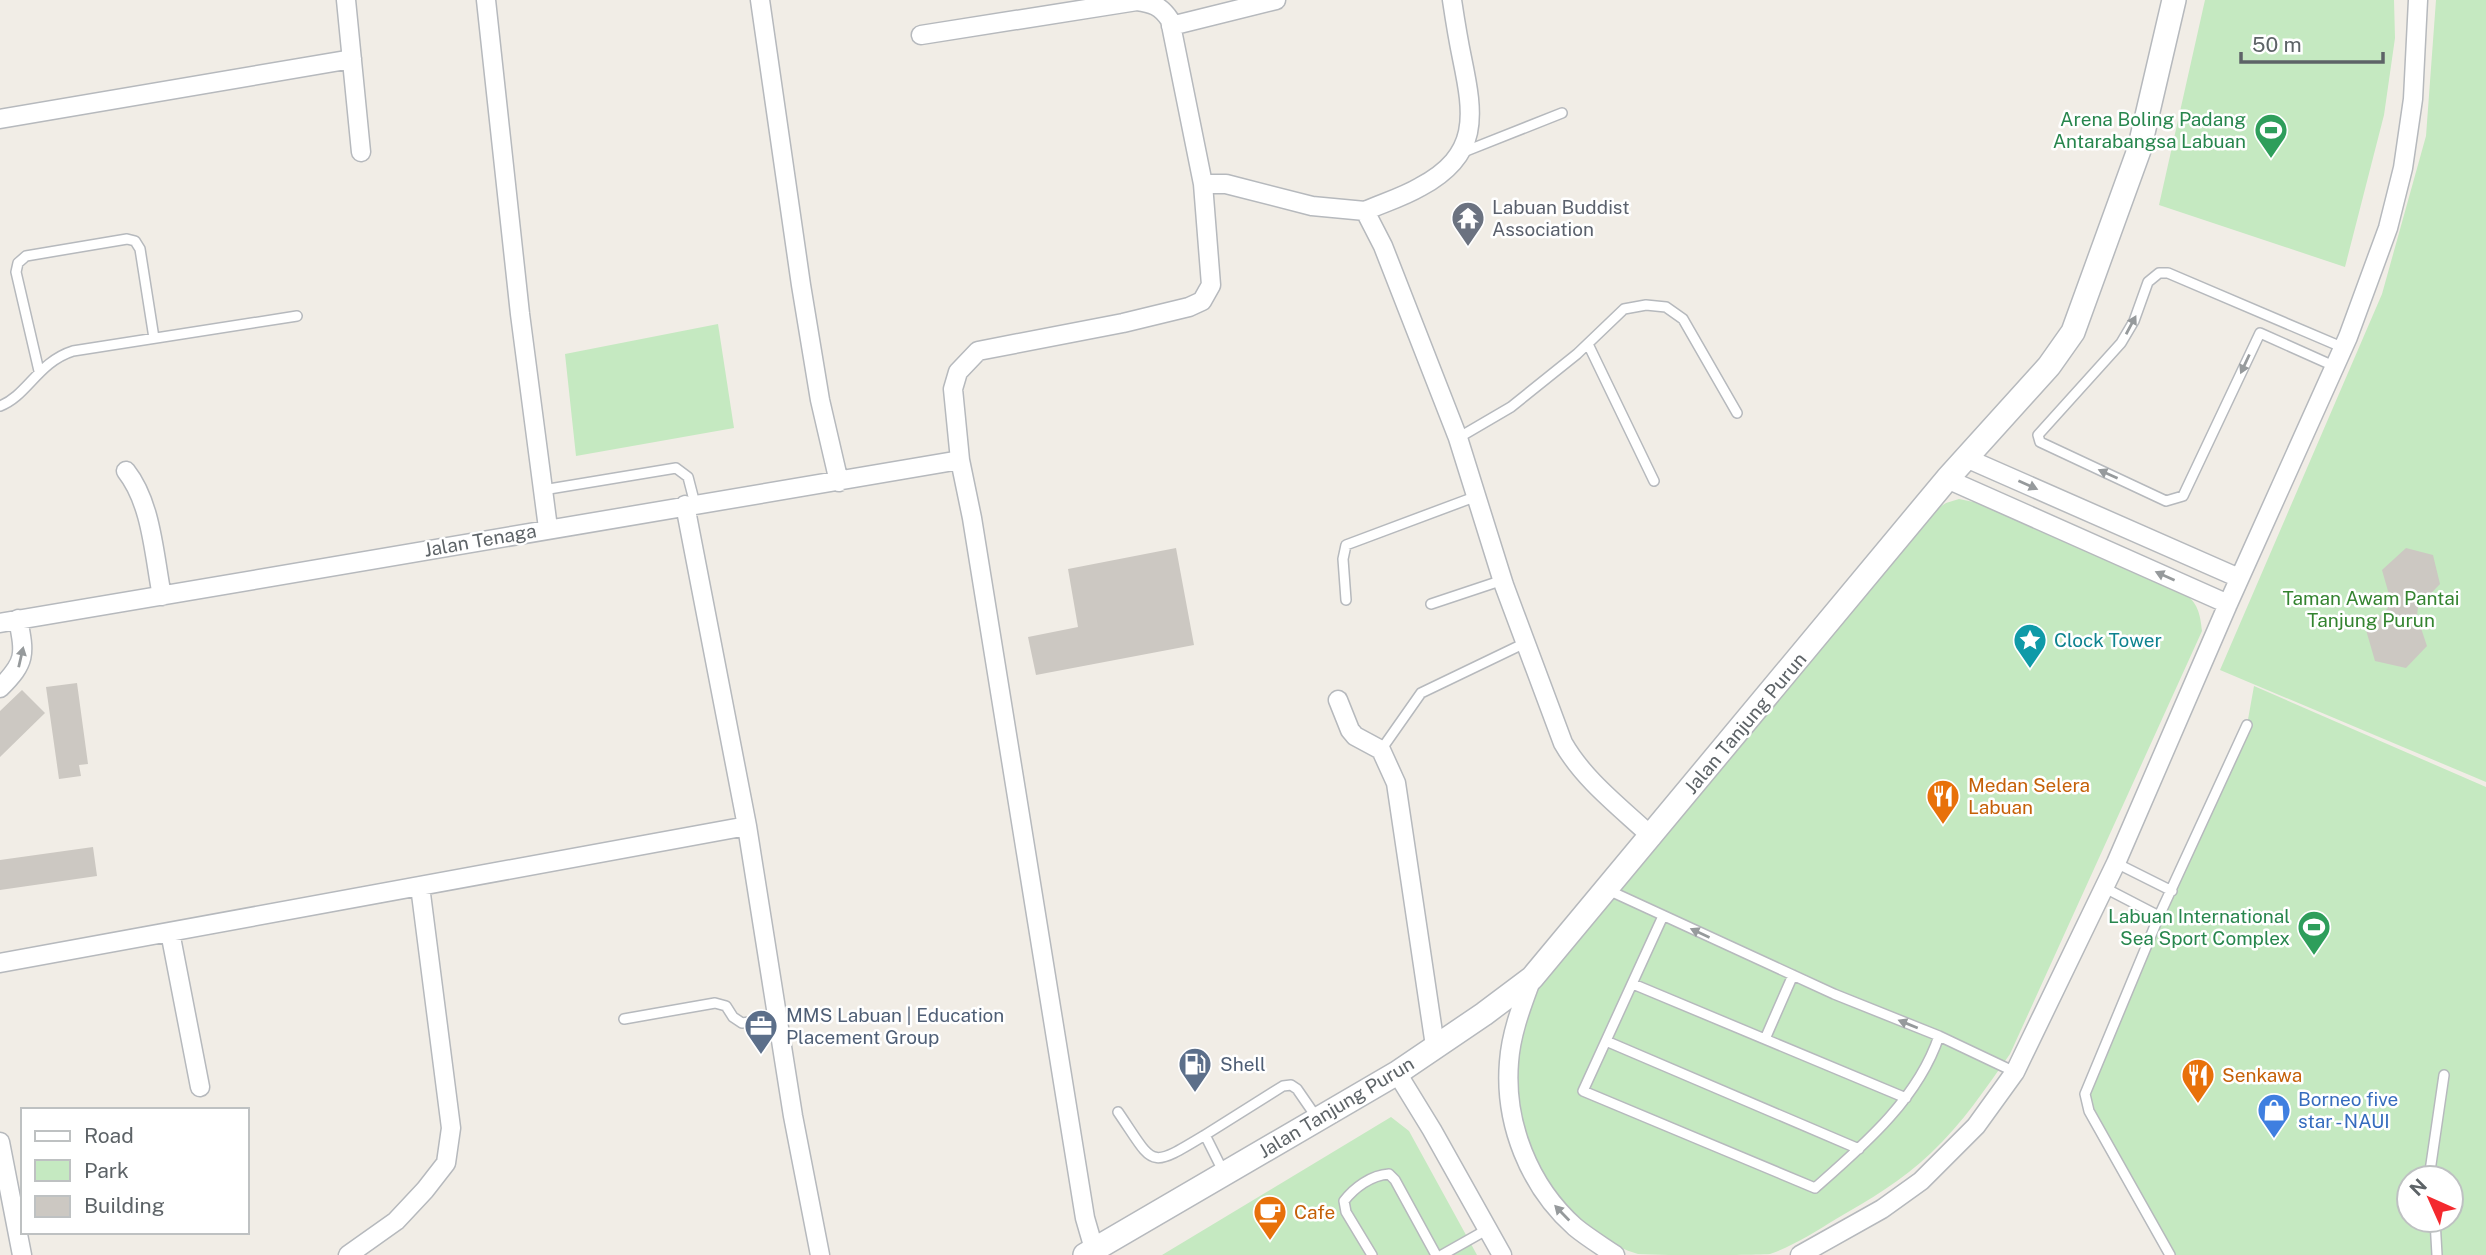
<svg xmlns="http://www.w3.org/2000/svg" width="2486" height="1255" font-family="'Public Sans',sans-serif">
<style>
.green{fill:#c5e9c1;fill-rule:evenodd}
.building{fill:#ccc8c2}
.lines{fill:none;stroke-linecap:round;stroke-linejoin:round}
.service-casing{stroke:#b6b9bd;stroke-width:12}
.minor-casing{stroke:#b6b9bd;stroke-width:21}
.tertiary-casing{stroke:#b6b9bd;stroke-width:26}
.service{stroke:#fff;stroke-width:9}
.minor{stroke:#fff;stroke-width:18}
.tertiary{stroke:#fff;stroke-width:23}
.oneway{fill:#969a9c}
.labels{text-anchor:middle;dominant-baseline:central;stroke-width:5;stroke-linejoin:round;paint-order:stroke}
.leisure-label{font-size:19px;fill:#27864d;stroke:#fff;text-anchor:end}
.worship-label{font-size:19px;fill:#5b616d;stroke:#fff;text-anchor:start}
.street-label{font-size:19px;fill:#5d6367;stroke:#fff}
.park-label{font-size:19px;fill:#348430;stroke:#fff}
.culture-label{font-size:19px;fill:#0d838f;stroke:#fff;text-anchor:start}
.food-label{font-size:19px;fill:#c56008;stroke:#fff;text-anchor:start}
.service-label{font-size:19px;fill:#4e5e75;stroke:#fff;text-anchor:start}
.shop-label{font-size:19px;fill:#366cbe;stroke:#fff;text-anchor:start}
</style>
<rect width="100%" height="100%" fill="#f1ede6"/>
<path class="green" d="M 2205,0 L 2394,0 L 2395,38 L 2384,115 L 2345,267 L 2159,205 Z
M 2436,0 L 2486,0 L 2486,782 L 2220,670 L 2382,294 L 2426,136 Z
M 718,324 L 734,428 L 576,456 L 565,354 Z
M 1959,499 L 1993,506 L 2183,592 C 2198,603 2200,613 2202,631 L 2010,1054 C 1986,1088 1962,1124 1931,1153 C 1903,1180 1869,1200 1836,1219 C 1815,1232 1793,1246 1770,1254 C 1756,1255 1718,1255 1701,1255 C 1684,1255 1654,1255 1638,1254 C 1563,1232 1509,1138 1516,1062 C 1519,1033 1529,1007 1540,981 L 1935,510 L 1946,503 Z
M 2254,686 L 2486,787 L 2486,1255 L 2168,1255 L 2089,1111 L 2092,1075 L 2247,725 ZM 2409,1178 L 2451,1178 L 2451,1220 L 2409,1220 Z
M 1391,1117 L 1409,1131 L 1477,1255 L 1162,1255 Z"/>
<path class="building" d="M 1176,548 L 1194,645 L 1036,675 L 1028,637 L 1078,627 L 1068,569 Z
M 2406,548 L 2433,555 L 2440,584 L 2418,607 L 2417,616 L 2427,646 L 2406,668 L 2375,661 L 2366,630 L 2388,608 L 2390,598 L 2382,570 Z
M 77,683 L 88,764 L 79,765 L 81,776 L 59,779 L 46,687 Z
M 22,690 L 45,713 L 0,757 L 0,711 Z
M 93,847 L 97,876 L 0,890 L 0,860 Z"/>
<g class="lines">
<defs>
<path id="service" d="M 1461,153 L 1562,113
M 1588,344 L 1654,481
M 2336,367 L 2260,333 L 2183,496 L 2166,501 L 2040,442 L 2038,435 L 2121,343 L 2134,321 L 2148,282 L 2159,273 L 2168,273 L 2344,348
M 39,371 L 16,272 L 18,263 L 26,256 L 127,239 L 135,241 L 140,249 L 154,338
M 0,406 C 27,396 38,362 73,351 L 297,316
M 1458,438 L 1511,407 L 1577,354 L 1624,309 L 1646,305 L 1666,307 L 1683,319 L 1737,413
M 543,490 L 676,468 L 688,477 L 695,504
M 1346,600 L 1343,559 L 1346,545 L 1477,496
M 1431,604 L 1503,580
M 1381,750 L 1421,693 L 1525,643
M 2116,863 L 2172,891
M 2103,887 L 2159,916
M 1608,890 L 1834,994 L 1939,1036 L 2015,1072
M 1663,916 L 1583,1091 L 1815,1188 C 1864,1145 1918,1099 1939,1036
M 1633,984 L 1906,1098
M 624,1019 L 715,1003 L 726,1006 L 733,1017 L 742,1023 L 778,1018
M 1765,1039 L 1793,975
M 1606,1041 L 1859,1149
M 1118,1112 C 1155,1166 1147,1170 1205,1135
M 1224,1173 L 1205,1135 L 1283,1086 L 1291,1085 L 1297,1089 L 1317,1118
M 2429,1178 L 2444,1075
M 2435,1220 L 2437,1255
M 1372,1255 L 1346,1212 L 1344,1201 C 1354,1188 1371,1175 1389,1174 L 1395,1180 L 1436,1255
M 1442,1255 L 1488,1229
M 2170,1255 L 2089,1111 L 2085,1094 L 2159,916 L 2247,725"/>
<path id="minor" d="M 346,0 L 361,152
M 486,0 L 520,314 L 548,528
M 760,0 L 801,285 L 820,400 L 839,482
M 1171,26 L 1276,0
M 921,35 L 1137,1 C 1152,3 1161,6 1170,20 L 1203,184
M 0,119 L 352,59
M 1365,211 C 1383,203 1403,197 1420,187 C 1480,155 1474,116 1462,58 C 1458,39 1455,20 1452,0
M 1966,458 L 2239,578
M 126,471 C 152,504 154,556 162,596
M 1947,479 L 2228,604
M 685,505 L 747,826 L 793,1116 L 820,1255
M 0,623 L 960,460
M 0,688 C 26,662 25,655 18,619
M 1338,700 L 1350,730 L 1355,736 L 1381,750 L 1396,783 L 1435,1046
M 170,932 L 200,1087
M 0,963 L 747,826
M 1532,978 C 1522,1005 1511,1033 1509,1062 C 1504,1123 1529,1186 1575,1227 C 1587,1237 1602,1246 1615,1255
M 1397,1073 L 1432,1130 L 1502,1255
M 0,1142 L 22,1255
M 1094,1249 L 1085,1218 L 972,518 L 960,460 L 953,389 L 958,372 L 978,351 L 1123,323 L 1189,307 L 1202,301 L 1211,285 L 1203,184 L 1226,184 L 1312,206 L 1365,211 L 1383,246 L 1458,438 L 1504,585 L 1563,743 C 1584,780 1620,807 1652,837
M 348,1255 L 396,1221 L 425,1190 L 446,1163 L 451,1128 L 420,886
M 1800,1255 L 1882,1209 L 1921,1181 L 1976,1126 L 2015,1072 L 2116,863 L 2228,604 L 2348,337 L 2388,228 L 2403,168 L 2413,99 L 2418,0"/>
<path id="tertiary" d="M 1085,1255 L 1397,1073 L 1484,1014 L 1532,978 L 1947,479 L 2049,366 L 2073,332 L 2139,150 L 2174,0"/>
</defs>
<use href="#service" class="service-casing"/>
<use href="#minor" class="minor-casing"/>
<use href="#tertiary" class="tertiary-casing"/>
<use href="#service" class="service"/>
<use href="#minor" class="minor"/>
<use href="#tertiary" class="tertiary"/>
</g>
<defs><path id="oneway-solid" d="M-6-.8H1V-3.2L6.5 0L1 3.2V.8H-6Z" transform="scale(1.75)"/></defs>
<g class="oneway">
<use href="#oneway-solid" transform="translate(2131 325) rotate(-62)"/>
<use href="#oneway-solid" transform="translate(2245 364) rotate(115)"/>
<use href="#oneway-solid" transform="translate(2108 474) rotate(-156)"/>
<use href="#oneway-solid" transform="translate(2028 485) rotate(24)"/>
<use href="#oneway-solid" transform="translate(2165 576) rotate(-156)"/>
<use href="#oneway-solid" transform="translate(21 657) rotate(-77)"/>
<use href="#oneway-solid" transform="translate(1700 933) rotate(-155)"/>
<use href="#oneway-solid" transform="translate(1908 1024) rotate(-158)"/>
<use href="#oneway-solid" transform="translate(1562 1213) rotate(-134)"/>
</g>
<defs>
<symbol id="stadium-pin" viewBox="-11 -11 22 30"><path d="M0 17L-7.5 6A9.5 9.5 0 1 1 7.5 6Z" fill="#2e9e5b" stroke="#fff"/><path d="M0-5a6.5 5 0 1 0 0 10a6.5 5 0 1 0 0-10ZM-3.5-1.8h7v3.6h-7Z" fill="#fff"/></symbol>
<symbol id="temple-pin" viewBox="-11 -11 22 30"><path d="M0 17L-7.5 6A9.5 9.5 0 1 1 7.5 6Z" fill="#6b7280" stroke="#fff"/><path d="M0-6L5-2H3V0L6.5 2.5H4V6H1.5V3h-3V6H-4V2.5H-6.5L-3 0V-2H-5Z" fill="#fff"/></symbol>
<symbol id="sight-pin" viewBox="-11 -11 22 30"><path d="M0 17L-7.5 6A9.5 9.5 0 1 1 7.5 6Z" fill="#0f9aa8" stroke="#fff"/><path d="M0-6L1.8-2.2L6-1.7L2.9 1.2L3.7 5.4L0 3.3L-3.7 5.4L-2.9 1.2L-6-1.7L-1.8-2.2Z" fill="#fff"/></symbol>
<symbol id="restaurant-pin" viewBox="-11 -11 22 30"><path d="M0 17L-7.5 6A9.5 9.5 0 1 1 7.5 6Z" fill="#e8710a" stroke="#fff"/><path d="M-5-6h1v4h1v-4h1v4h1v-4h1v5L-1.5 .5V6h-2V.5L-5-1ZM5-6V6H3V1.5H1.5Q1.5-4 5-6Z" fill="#fff"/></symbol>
<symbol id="office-pin" viewBox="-11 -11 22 30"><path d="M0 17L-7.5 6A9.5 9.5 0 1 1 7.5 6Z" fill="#5c6f8a" stroke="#fff"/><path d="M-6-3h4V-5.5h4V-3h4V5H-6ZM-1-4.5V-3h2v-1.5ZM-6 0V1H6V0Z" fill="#fff"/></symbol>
<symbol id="fuel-pin" viewBox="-11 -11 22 30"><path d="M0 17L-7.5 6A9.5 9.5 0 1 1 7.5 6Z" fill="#5c6f8a" stroke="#fff"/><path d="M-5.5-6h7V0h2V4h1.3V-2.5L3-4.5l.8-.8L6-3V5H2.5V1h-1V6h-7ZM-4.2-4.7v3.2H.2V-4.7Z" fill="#fff"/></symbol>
<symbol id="shop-pin" viewBox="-11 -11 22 30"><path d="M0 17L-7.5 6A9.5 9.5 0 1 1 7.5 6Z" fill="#3f7fe0" stroke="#fff"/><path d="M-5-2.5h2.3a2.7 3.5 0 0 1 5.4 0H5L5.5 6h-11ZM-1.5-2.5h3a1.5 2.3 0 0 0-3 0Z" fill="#fff"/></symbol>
<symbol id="cafe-pin" viewBox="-11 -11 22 30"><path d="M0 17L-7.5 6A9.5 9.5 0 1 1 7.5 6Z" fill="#e8710a" stroke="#fff"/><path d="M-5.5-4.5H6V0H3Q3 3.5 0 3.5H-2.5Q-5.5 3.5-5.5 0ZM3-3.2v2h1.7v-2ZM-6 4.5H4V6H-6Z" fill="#fff"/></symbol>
</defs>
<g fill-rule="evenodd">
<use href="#stadium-pin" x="2252" y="111" width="38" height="52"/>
<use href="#temple-pin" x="1449" y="199" width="38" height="52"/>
<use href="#sight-pin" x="2011" y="621" width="38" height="52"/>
<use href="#restaurant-pin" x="1924" y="777" width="38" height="52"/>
<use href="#stadium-pin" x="2295" y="908" width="38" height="52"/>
<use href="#office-pin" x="742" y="1007" width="38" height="52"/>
<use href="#fuel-pin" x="1176" y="1045" width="38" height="52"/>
<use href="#restaurant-pin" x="2179" y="1056" width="38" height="52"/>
<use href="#shop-pin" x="2255" y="1091" width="38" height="52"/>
<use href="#cafe-pin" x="1251" y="1193" width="38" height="52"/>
</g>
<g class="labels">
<g class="leisure-label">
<text x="2246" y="119">Arena Boling Padang<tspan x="2246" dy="22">Antarabangsa Labuan</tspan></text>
<text x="2290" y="916">Labuan International<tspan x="2290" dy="22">Sea Sport Complex</tspan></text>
</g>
<g class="worship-label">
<text x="1492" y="207">Labuan Buddist<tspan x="1492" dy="22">Association</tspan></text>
</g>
<g class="street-label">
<text transform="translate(480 540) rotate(-10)">Jalan Tenaga</text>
<text transform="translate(1745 723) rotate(-50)">Jalan Tanjung Purun</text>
<text transform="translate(1336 1107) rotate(-31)">Jalan Tanjung Purun</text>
</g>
<g class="park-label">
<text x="2371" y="598">Taman Awam Pantai<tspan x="2371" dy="22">Tanjung Purun</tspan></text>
</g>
<g class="culture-label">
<text x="2054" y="640">Clock Tower</text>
</g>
<g class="food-label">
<text x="1968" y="785">Medan Selera<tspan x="1968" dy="22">Labuan</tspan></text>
<text x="2222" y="1075">Senkawa</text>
<text x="1294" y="1212">Cafe</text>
</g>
<g class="service-label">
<text x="786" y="1015">MMS Labuan | Education<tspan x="786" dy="22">Placement Group</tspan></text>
<text x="1220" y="1064">Shell</text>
</g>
<g class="shop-label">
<text x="2298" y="1099">Borneo five<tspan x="2298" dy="22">star - NAUI</tspan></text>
</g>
</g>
<rect x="21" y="1108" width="228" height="126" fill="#ffffff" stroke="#bec1c2" stroke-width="2"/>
<rect x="35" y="1131" width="35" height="10" fill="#ffffff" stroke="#bec1c2" stroke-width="2"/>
<text x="84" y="1143" font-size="21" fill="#5d6367">Road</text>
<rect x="35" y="1160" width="35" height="21" fill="#c5e9c1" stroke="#bec1c2" stroke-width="2"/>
<text x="84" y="1178" font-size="21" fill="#5d6367">Park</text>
<rect x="35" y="1196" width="35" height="21" fill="#ccc8c2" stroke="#bec1c2" stroke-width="2"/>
<text x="84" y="1213" font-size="21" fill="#5d6367">Building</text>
<g transform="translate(2430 1199) rotate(315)"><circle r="33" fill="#ffffff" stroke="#bec1c2" stroke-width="2"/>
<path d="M0-5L12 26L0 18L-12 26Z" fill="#f4292e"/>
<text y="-10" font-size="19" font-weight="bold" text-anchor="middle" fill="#5d6367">N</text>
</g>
<path d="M2241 52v10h142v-10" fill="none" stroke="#5d6367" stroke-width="3.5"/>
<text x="2252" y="52" font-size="21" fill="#5d6367" stroke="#ffffff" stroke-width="5" paint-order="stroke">50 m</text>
</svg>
